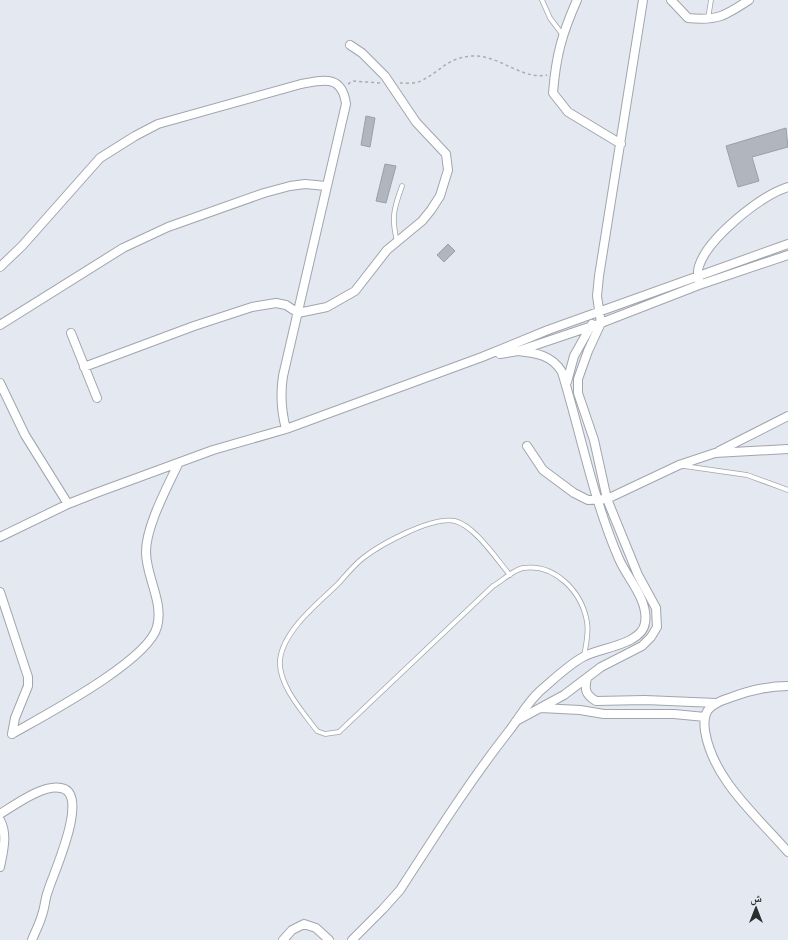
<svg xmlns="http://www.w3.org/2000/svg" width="788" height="940" font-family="Overpass,'Noto Naskh Arabic',sans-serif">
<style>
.building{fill:#b1b5bd;stroke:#9b9fa6}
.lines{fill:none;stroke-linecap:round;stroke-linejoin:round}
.lane-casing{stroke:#a1a5ac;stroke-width:5.5}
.street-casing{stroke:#a1a5ac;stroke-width:10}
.path{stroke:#a9acb2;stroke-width:1.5;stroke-dasharray:3 3;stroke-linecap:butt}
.lane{stroke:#fff;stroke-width:4}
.street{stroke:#fff;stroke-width:8}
</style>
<rect width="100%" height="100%" fill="#e4e8f0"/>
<path class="building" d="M 366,116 L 375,118 L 370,147 L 361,145 Z
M 786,128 L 788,147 L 752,157 L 759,181 L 738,187 L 726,146 Z
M 385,164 L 396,166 L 386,203 L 376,201 Z
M 448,244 L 455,251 L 444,262 L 437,255 Z"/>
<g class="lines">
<defs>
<path id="lane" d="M 542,0 L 550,18 L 562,34
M 708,19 L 711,0
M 397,241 C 391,218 394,208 402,186
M 684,466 L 747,475 L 788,490
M 510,575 C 497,560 475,526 455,521 C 432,516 381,544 363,558 C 354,565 346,575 338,584 C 318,603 283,631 280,660 C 278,685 303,712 317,731 L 325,734 L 339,732 L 493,586 C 502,581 513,570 523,568 C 555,563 582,592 587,622 C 589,633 586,645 584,656"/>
<path id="street" d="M 577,0 C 562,34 556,55 553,93 L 568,112 L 621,144
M 671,0 L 688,18 C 717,21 725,16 749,0
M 0,267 L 22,246 L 100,158 L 135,136 L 158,124 L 301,84 C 323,80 342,74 346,104 L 283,376 C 280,395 281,410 286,429
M 699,282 C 698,276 697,271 699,266 C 708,238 760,196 788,187
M 0,325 L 123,248 L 168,227 L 264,193 L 290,186 L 305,184 L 326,186
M 71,333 L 97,398
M 500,354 L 518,351 L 601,323 L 699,285 L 788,255
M 84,367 L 194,326 L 252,307 L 276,303 L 286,305 L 298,313 L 327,307 L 355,291 L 387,250 L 422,221 L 431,210 L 440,196 L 448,170 L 446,154 L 416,122 L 385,76 L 362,53 L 350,45
M 567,382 L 574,356 L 592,324
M 0,383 L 25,435 L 68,504
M 527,446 L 543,470 L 574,493 L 588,500 L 607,499 L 679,465 L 715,453 L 788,449
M 719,451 L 788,416
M 0,537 L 68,504 L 96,493 L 213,450 L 286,429 L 482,357 L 548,330 L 788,244
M 0,592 L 28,677 L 28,686 L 15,718 L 12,734
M 587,678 C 584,690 586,695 596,701 L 645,700 L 716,703
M 788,686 C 768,686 751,690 732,697 C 723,700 714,703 708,710 C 704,716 704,724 705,731 C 713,780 757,816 788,852
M 541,708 L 580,710 L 604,714 L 674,714 L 705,717
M 516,721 L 564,695 L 601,667 L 642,646 L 651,637 L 657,627 L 656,608 L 638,575 L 607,499 L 594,440 L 578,393 L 578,379 L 588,351 L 601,323 L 597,296 L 599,276 L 643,0
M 12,734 C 45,715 148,661 157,627 C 164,602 146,577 146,552 C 146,526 167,488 178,464
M 0,814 C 15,805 43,784 61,788 C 91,793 53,874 48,891 C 45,898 45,907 42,915 C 40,923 35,932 32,940
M 0,820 C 8,835 3,851 0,867
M 283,940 L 292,930 L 304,924 L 316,928 L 329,940
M 352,940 L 383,909 L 400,890 C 435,836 469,782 509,731 C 520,717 527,703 540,691 C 554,679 567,666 583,657 C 598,648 642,645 645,623 C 649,600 627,578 619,559 C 593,499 581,434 562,372 C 552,355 536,353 518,351"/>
</defs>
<use href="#lane" class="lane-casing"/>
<use href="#street" class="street-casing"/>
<path class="path" d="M 400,83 C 406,83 415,84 421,81 C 441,71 448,57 473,56 C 500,55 521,80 547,75
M 348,84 L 353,81 L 380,83"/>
<use href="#lane" class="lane"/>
<use href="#street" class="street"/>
</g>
<g transform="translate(756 908)" stroke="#e4e8f0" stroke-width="3" paint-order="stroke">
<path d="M0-3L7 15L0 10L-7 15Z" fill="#2b2c2f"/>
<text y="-6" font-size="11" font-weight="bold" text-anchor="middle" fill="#2b2c2f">ش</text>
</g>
</svg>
